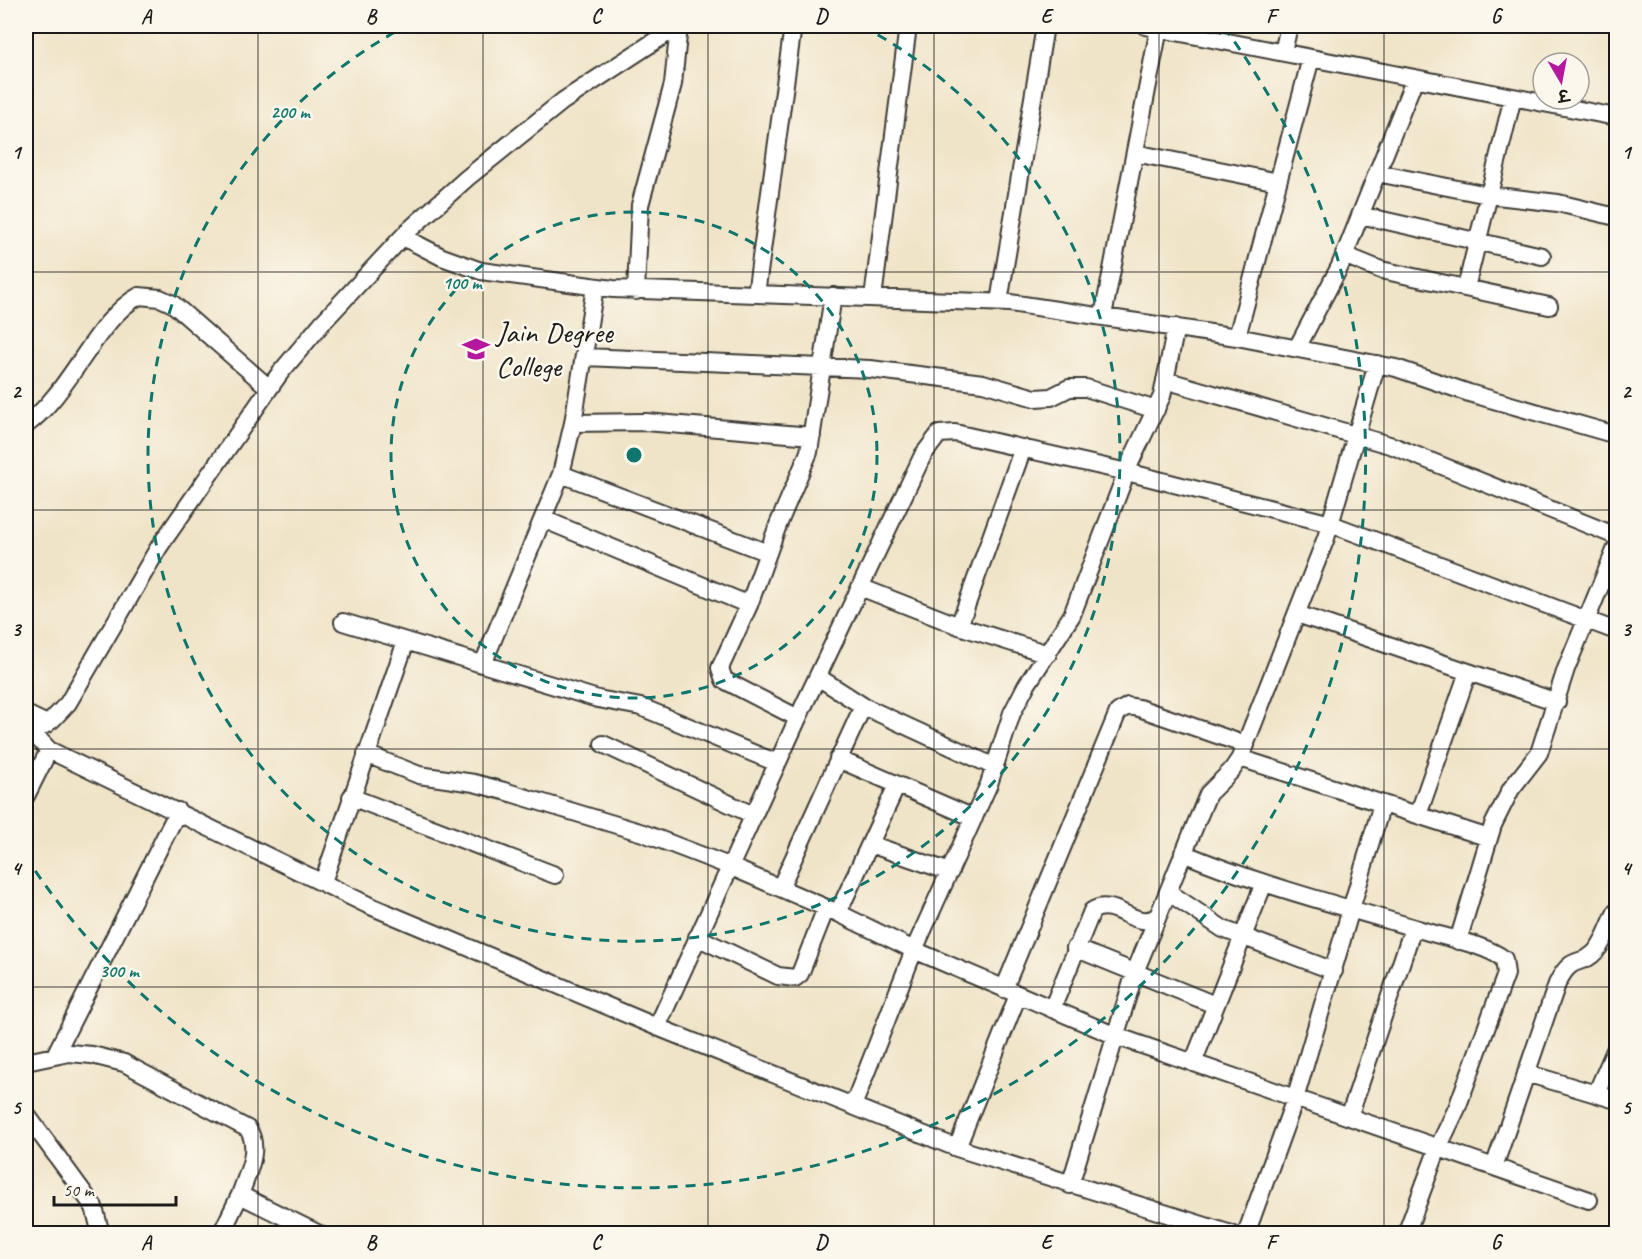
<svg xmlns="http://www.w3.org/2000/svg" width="1642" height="1259" font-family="Caveat,'Playpen Sans Deva',sans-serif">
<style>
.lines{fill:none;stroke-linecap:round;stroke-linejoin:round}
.minor-casing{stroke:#3c3a36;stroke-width:20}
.minor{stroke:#fff;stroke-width:16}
.grid{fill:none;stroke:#1c1c1c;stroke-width:1.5;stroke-opacity:0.55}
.ring{fill:none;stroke:#0f766e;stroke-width:3;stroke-dasharray:10 8}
.labels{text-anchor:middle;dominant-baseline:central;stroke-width:5;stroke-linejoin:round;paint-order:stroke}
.poi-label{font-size:30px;fill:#1c1c1c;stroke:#fbf7ec;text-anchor:start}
.centre{fill:#0f766e;stroke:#fbf7ec;stroke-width:3}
.ring-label{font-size:18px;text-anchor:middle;font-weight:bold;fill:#0f766e;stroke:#fbf7ec;stroke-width:5;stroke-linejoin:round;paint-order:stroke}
.neatline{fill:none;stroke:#1c1c1c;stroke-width:2}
.grid-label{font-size:20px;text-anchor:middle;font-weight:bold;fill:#1c1c1c}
</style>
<rect width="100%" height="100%" fill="#fbf7ec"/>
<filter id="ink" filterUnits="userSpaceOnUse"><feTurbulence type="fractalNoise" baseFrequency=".0167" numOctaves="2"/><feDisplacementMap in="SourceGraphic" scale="12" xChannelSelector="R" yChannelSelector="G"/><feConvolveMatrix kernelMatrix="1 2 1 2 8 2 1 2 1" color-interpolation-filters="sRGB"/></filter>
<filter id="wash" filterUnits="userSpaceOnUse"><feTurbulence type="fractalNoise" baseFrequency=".008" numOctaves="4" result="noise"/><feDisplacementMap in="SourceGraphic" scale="24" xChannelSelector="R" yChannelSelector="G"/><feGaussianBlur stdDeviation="1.35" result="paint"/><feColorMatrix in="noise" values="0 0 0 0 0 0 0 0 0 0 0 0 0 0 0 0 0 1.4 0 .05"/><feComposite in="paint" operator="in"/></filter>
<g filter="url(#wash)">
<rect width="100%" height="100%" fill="#f0e4c8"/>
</g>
<g filter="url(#ink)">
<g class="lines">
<defs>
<path id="minor" d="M 1145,26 L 1616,117
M 1283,52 L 1289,26
M 1135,153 L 1278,182
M 1377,173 L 1488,195 L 1558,203 L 1616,217
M 1360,215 L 1542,256
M 403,237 L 442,257 L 481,271 L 613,289 L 1010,303 L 1237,337 L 1396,368 L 1469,393 L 1616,435
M 1344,255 L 1381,270 L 1549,306
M 1466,288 L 1513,97
M 636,291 L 640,205 L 673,84 L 679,26
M 756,294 L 793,26
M 873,298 L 908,26
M 999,302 L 1045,26
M 1103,316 L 1159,28
M 1237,337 L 1311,58
M 1297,348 L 1340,266 L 1415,78
M 584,357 L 870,369 L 983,383 L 1035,398 L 1051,397 L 1069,388 L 1086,388 L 1156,410
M 1165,380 L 1393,446 L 1616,536
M 573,423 L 646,422 L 812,436
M 26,425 C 71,392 96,319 139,296 L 160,298 L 173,304 L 269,388
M 561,474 L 768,553
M 543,519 L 749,605
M 860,587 L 959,626 L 1048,654
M 1297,614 L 1557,702
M 343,622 L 598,699 L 641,707 L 777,763
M 959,626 L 1023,448
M 483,664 L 561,474 L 573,423 L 595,287
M 818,677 L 863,706 L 995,767
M 26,714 L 47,724
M 798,718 L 724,680 L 720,668 L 749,605 L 778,525 L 809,452 L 833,296
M 34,734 L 49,750 L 368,905 L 657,1027 L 957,1148 L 1231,1234
M 26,737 L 52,720 L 68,703 L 159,547 L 280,373 L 323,322 L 408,231 L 467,178 L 563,101 L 678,26
M 603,744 L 753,815
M 366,754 L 419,775 L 474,783 L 504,791 L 643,833 L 729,866 L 838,913 L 914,950 L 1116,1036 L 1589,1200
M 1240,758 L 1489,838
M 838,759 L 974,818
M 26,796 L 49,750
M 351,797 L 555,875
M 1418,815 L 1468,672
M 870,844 L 950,872
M 1183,853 C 1259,885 1339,905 1418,929 C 1442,937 1485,944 1504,959 L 1506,974 L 1457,1108 L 1438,1148 L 1406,1234
M 323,882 L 406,641
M 780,888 L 863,706
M 1168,892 L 1223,929 L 1334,971
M 838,913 L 897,785
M 697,937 L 778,976 L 795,978 L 800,974 L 826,908
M 1458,941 L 1493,825 L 1511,789 L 1539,753 L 1566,669 L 1616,548
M 1075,948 L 1215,1005
M 1004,989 L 1118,712 L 1128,706 L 1139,708 L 1246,745
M 1052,1009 L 1092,911 C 1115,896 1135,932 1158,916 L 1208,794 L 1232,770 L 1240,758 L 1326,538 L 1377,364
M 657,1027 L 804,705 L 923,455 L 939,434 L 955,433 L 1127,472 L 1331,524 L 1616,631
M 55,1055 L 178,811
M 26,1062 L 69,1053 L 92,1055 L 124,1063 L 248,1129 C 261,1149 247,1174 240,1195
M 1193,1063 L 1264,883
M 1526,1073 L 1616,1100
M 1596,1094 L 1616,1048
M 853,1106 L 914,950 L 989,784 L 1012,713 L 1026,686 L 1072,615 L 1130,463 L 1162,396 L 1176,327
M 26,1114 L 94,1207 L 101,1234
M 1349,1117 L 1413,928
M 957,1148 L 1018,995
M 1494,1167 L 1557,984 C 1572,952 1581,968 1596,951 C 1605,941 1610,924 1616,912
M 1070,1185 L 1135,972 L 1158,916
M 221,1234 L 240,1195 L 319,1234
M 1246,1234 L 1295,1099 L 1382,804"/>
</defs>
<use href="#minor" class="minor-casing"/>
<use href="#minor" class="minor"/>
</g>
</g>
<path class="grid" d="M 258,26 L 258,1234M 483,26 L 483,1234M 708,26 L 708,1234M 934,26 L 934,1234M 1159,26 L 1159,1234M 1384,26 L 1384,1234M 26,272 L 1616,272M 26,510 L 1616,510M 26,749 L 1616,749M 26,987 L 1616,987"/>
<g class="ring">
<circle cx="634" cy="455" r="243"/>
<path d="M862 26A486 486 0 1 1 406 26"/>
<path d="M1224 27A729 729 0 1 1 26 857"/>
</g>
<defs>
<symbol id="university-bare" viewBox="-9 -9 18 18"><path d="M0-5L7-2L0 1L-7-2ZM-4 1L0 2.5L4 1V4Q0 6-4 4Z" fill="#b5179e" stroke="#fbf7ec" stroke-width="2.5" paint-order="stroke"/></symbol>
</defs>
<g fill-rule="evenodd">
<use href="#university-bare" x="457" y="330" width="38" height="38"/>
</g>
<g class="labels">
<g class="poi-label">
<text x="496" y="332">Jain Degree<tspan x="496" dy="34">College</tspan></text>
</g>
</g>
<circle cx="634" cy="455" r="9" class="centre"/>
<g class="ring-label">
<text x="290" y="118">200 m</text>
<text x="462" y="289">100 m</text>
<text x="119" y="977">300 m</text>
</g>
<rect width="1642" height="1259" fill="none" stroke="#fbf7ec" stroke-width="66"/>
<g transform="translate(1561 81) rotate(170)"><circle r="28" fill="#fbf7ec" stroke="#a29f99" stroke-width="1.5"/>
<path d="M0-4.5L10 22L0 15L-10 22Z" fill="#b5179e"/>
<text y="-9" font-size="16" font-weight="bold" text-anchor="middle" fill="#1c1c1c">उ</text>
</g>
<path d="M54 1196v9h122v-9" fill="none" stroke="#1c1c1c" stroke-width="3"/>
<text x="63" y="1196" font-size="18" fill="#1c1c1c" stroke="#fbf7ec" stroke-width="4.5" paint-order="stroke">50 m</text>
<rect x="33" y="33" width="1576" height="1193" class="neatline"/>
<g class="grid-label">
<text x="146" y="23">A</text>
<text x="371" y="23">B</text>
<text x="596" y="23">C</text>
<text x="821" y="23">D</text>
<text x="1046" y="23">E</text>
<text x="1271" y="23">F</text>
<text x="1496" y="23">G</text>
<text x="16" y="159">1</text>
<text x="1626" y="159">1</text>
<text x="16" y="398">2</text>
<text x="1626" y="398">2</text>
<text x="16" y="636">3</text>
<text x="1626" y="636">3</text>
<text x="16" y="875">4</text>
<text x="1626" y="875">4</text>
<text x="16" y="1114">5</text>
<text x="1626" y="1114">5</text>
<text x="146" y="1249">A</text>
<text x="371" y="1249">B</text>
<text x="596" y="1249">C</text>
<text x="821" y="1249">D</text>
<text x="1046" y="1249">E</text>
<text x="1271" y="1249">F</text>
<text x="1496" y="1249">G</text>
</g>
</svg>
